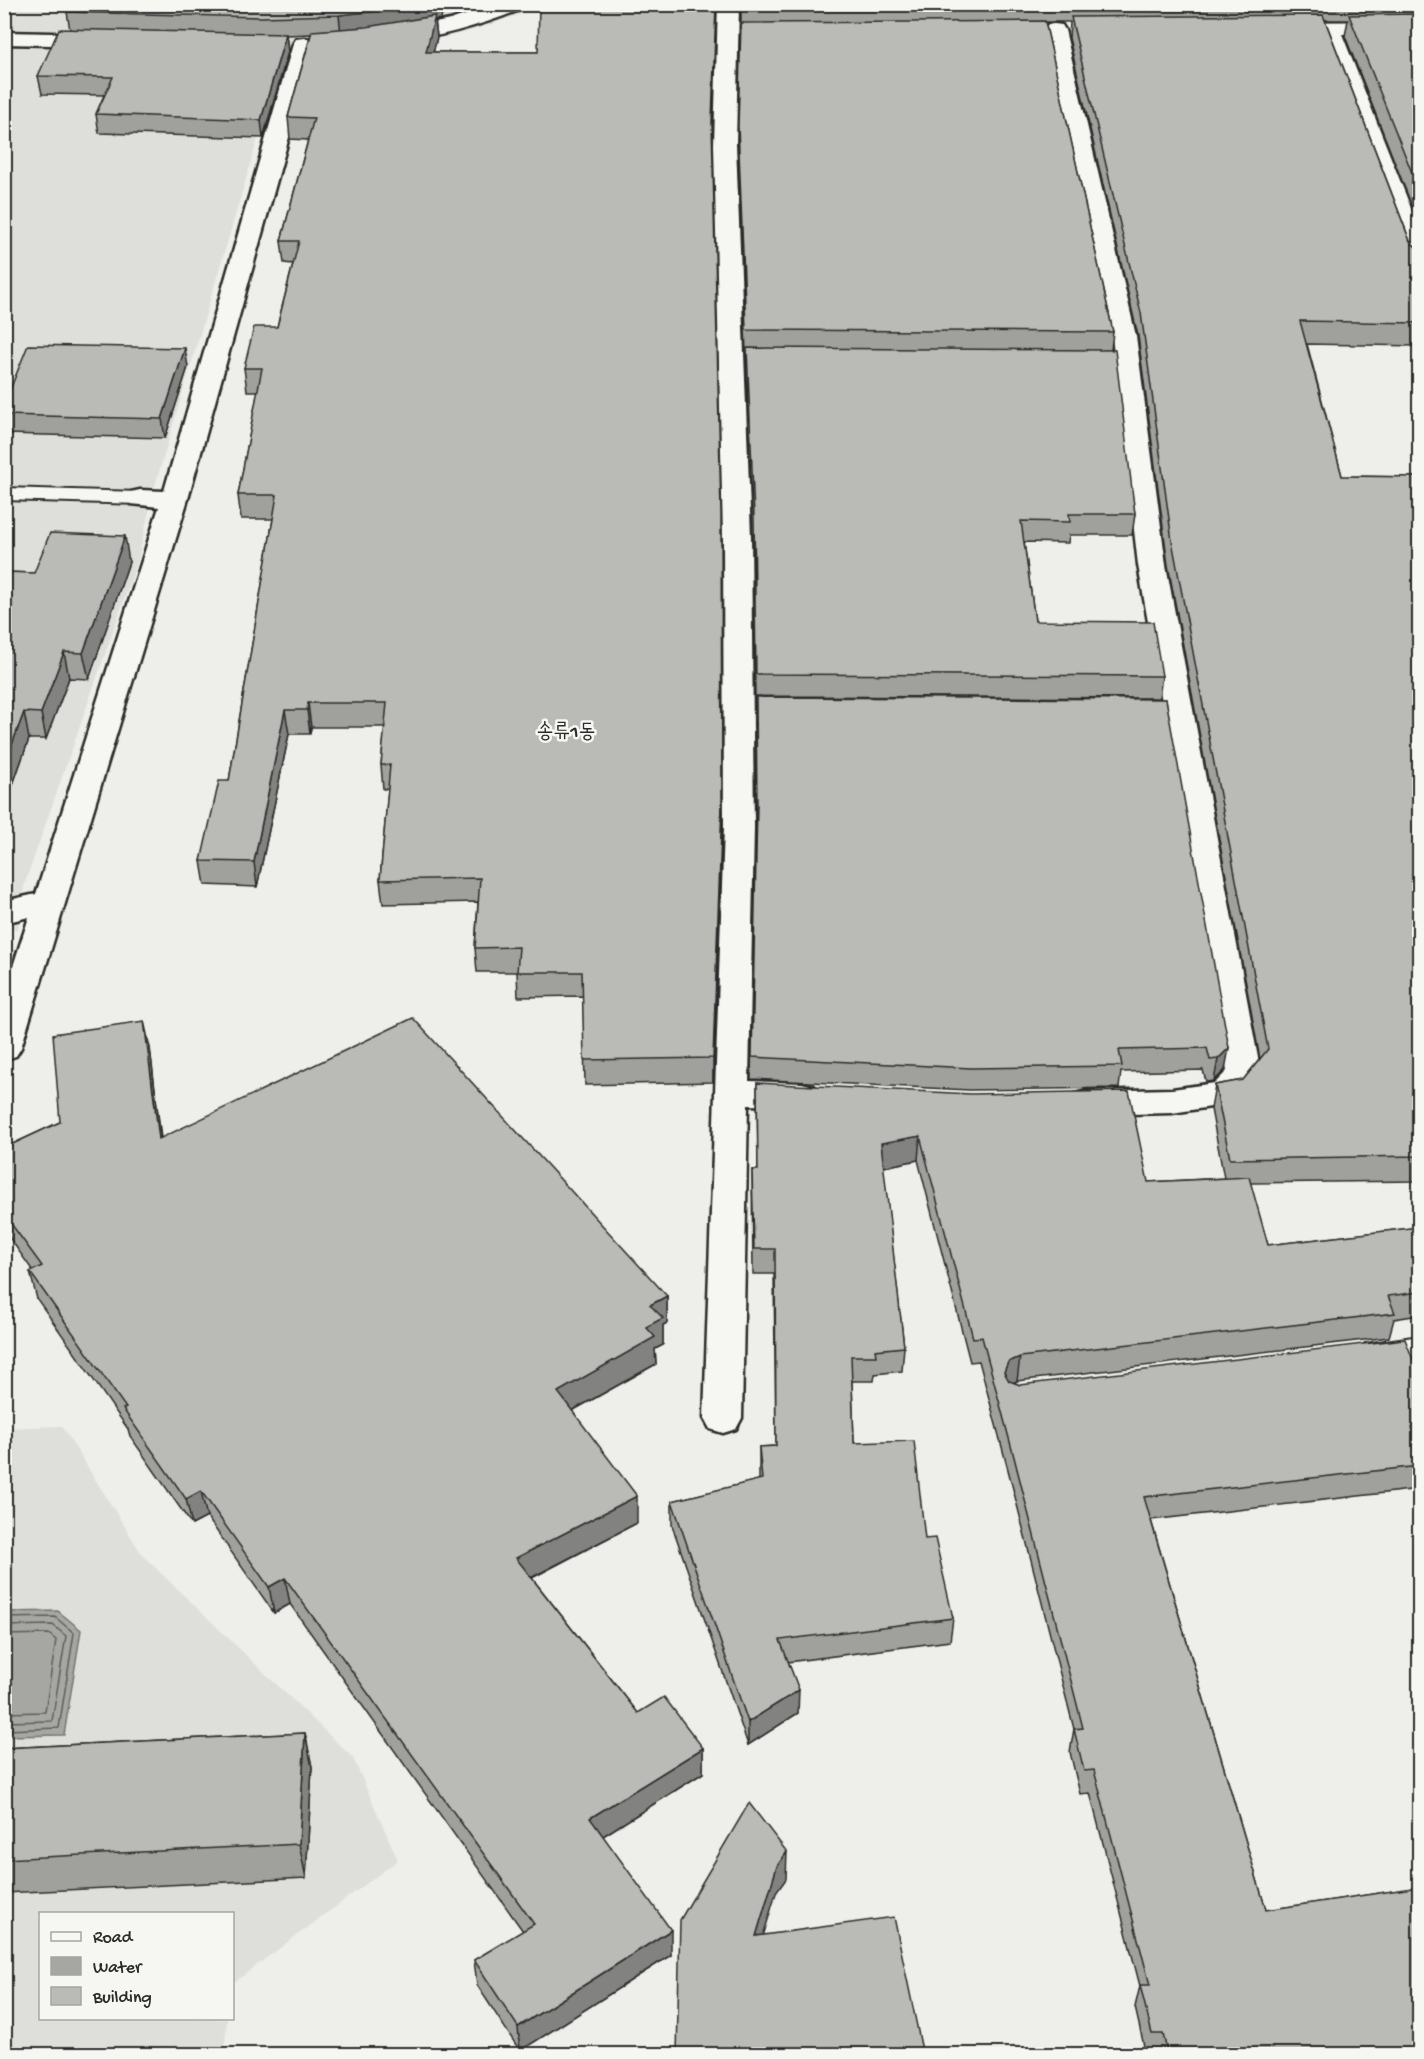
<svg xmlns="http://www.w3.org/2000/svg" width="1424" height="2059" viewBox="0 0 1424 2059" font-family="'Gochi Hand','Poor Story',sans-serif">
	<style>
		.built { fill: #dededb }
		.water { fill: #a6a6a3; stroke: #757573; stroke-width: 1.5 }
		.lines { fill: none; stroke-linecap: round; stroke-linejoin: round }
		.shore { stroke: #5c5c5b; stroke-width: 1.5 }
		.service-casing { stroke: #2b2b2b; stroke-width: 4 }
		.minor-casing { stroke: #2b2b2b; stroke-width: 5 }
		.service { fill: #f6f6f2; fill-rule: evenodd }
		.minor { fill: #f6f6f2; fill-rule: evenodd }
		.wall { fill: #a0a09d; stroke: #2b2b2b; stroke-width: 1.5 }
		.shaded-wall { fill: #828280; stroke: #2b2b2b; stroke-width: 1.5 }
		.building { fill: #babab7; stroke: #2b2b2b; stroke-width: 1.5 }
		.labels { text-anchor: middle; dominant-baseline: central; stroke-width: 5; stroke-linejoin: round; paint-order: stroke }
		.quarter-label { font-size: 21px; fill: #2b2b2b; stroke: #f6f6f2 }
	</style>
	<rect width="100%" height="100%" fill="#eeeeea"/>
	<filter id="ink" filterUnits="userSpaceOnUse"><feTurbulence type="fractalNoise" baseFrequency=".0167" numOctaves="2"/><feDisplacementMap in="SourceGraphic" scale="12" xChannelSelector="R" yChannelSelector="G"/><feConvolveMatrix kernelMatrix="1 2 1 2 8 2 1 2 1" color-interpolation-filters="sRGB"/></filter>
	<g filter="url(#ink)">
		<!-- built -->
		<g class="built">
			<polygon points="5,5 549,5 467,32 323,63 281,61 154,489 138,560 24,886 18,929 5,932"/>
			<polygon points="62,1426 143,1556 353,1758 398,1860 233,1983 232,1914 40,1914 40,2018 227,2019 224,2054 5,2054 4,1428"/>
		</g>
		<!-- water -->
		<polygon class="water" points="58,1611 81,1630 64,1735 5,1736 5,1612"/>
		<g class="lines">
			<!-- shore -->
			<g class="shore">
				<polyline points="4,1618 55,1617 74,1633 59,1728 4,1730"/>
				<polyline points="4,1626 53,1625 66,1636 52,1721 4,1722"/>
				<polyline points="4,1635 49,1634 56,1640 45,1712 4,1713"/>
			</g>
			<defs>
				<g id="service">
					<polygon points="4,488 140,492 147,494 150,498 147,502 140,504 4,500"/>
					<polygon points="1420,1336 1420,1358 1375,1363 1365,1360 1361,1352 1365,1344"/>
				</g>
				<g id="minor">
					<path d="M498 4H527L524 8C482 26 438 37 393 44L385 43 382 38 385 33 450 20Z"/>
					<polygon points="718,4 739,4 736,144 751,537 754,827 749,1081 802,1083 814,1086 819,1095 814,1104 802,1107 748,1105 742,1418 736,1429 723,1433 710,1429 704,1418 724,827 723,537 714,144"/>
					<polygon points="1420,21 1420,33 1342,34 1420,231 1420,270 1412,268 1408,263 1321,34 1274,33 1271,28 1274,23 1282,22"/>
					<polygon points="1054,24 1062,25 1065,30 1136,336 1166,565 1261,1074 1237,1103 1172,1113 1087,1115 1075,1112 1070,1103 1075,1094 1087,1091 1172,1089 1215,1083 1227,1071 1138,565 1112,336 1043,30 1046,25"/>
					<polygon points="4,32 99,34 107,35 110,40 107,45 99,46 4,44"/>
					<polygon points="304,38 312,39 315,44 188,499 21,1048 16,1056 4,1060 4,994 29,917 12,921 4,919 4,901 36,894 159,507 131,504 127,498 131,492 140,490 164,491 293,44 296,39"/>
				</g>
			</defs>
			<!-- service casing -->
			<use href="#service" class="service-casing"/>
			<!-- minor casing -->
			<use href="#minor" class="minor-casing"/>
			<!-- service -->
			<use href="#service" class="service"/>
			<!-- minor -->
			<use href="#minor" class="minor"/>
		</g>
		<!-- wall -->
		<g class="wall">
			<polygon points="70,4 441,19 435,20 437,37 433,52 538,52 716,4 712,135 722,827 713,1082 585,1085 583,996 518,997 517,972 477,972 475,948 478,902 383,904 380,880 388,789 383,789 381,765 385,727 311,727 310,734 289,734 257,887 205,885 201,861 229,781 273,519 241,519 238,495 258,391 247,391 244,368 277,327 293,264 284,263 281,241 308,140 290,139 288,117 311,34 286,35 288,52 263,138 99,133 96,114 104,95 42,94 38,76 70,30 67,12"/>
			<polygon points="741,4 1419,4 1419,224 1345,36 1348,20 1325,20 1410,241 1416,247 1419,248 1419,346 1307,344 1342,476 1419,477 1419,1181 1250,1183 1268,1245 1419,1227 1419,1315 1394,1319 1389,1337 1017,1381 1013,1382 1020,1385 1419,1375 1419,1489 1151,1520 1266,1910 1419,1887 1419,2055 1146,2055 1135,2007 1140,1986 1090,1793 1080,1794 1070,1752 1074,1729 1011,1481 979,1361 970,1362 918,1160 883,1167 904,1347 902,1371 875,1374 874,1381 852,1381 854,1443 925,1539 953,1618 950,1641 788,1662 798,1713 748,1745 672,1525 672,1501 759,1480 759,1447 776,1446 774,1274 753,1274 752,1170 758,1170 757,1083 1148,1182 1224,1178 1211,1109 1215,1085 1243,1080 1260,1059 1168,565 1138,336 1069,38 1070,22 1045,22 1113,332 1111,350 1135,514 1132,535 1069,535 1068,543 1024,542 1035,621 1162,676 1159,698 755,696 753,537 738,144 741,24"/>
			<polygon points="188,367 165,438 5,434 4,405"/>
			<polygon points="129,562 89,679 69,678 46,739 29,739 5,807 8,817 4,826 4,572 34,573"/>
			<polygon points="756,697 1166,699 1225,1070 1214,1081 1206,1082 1203,1070 1121,1072 1119,1088 969,1090 751,1079 756,823"/>
			<polygon points="150,1048 161,1138 667,1296 667,1323 663,1325 663,1345 655,1349 656,1364 572,1411 637,1523 532,1578 638,1713 703,1748 703,1773 603,1836 671,1955 520,2051 477,1985 474,1960 523,1931 290,1604 274,1613 207,1517 192,1525 130,1436 128,1429 37,1299 30,1272 33,1271 4,1230 4,1148 60,1122"/>
			<polygon points="305,1733 312,1767 306,1878 4,1893 4,1748"/>
		</g>
		<!-- shaded-wall -->
		<g class="shaded-wall">
			<polygon points="417,4 444,4 441,19 435,20 437,37 428,74 341,34 339,15"/>
			<polygon points="716,4 712,144 712,122"/>
			<polygon points="286,34 288,52 263,138 261,120"/>
			<polygon points="185,348 188,367 165,438 162,419"/>
			<polygon points="125,536 129,562 89,679 83,653"/>
			<polygon points="64,652 69,678 46,739 41,713"/>
			<polygon points="308,703 311,727 310,734 307,710"/>
			<polygon points="285,710 289,734 257,887 254,862"/>
			<polygon points="24,712 29,739 5,807 8,817 4,826 4,766"/>
			<polygon points="722,803 722,827 713,1082 713,1058"/>
			<polygon points="144,1021 150,1048 164,1166 159,1139"/>
			<polygon points="1229,1048 1225,1070 1214,1081 1218,1059"/>
			<polygon points="920,1136 918,1160 879,1168 881,1143"/>
			<polygon points="667,1296 667,1323 663,1325 663,1345 655,1349 656,1364 559,1418 558,1392 646,1327 650,1305"/>
			<polygon points="1020,1357 1017,1381 1005,1386 1004,1372 1008,1362"/>
			<polygon points="201,1491 207,1517 192,1525 186,1499"/>
			<polygon points="637,1496 637,1523 519,1584 516,1558"/>
			<polygon points="285,1578 290,1604 274,1613 269,1587"/>
			<polygon points="799,1690 798,1713 748,1745 748,1722"/>
			<polygon points="305,1733 312,1767 306,1878 299,1844"/>
			<polygon points="703,1748 703,1773 592,1843 590,1818"/>
			<polygon points="787,1852 786,1879 776,1893 755,1963 756,1936 777,1866"/>
			<polygon points="671,1930 671,1955 520,2051 518,2027"/>
		</g>
		<!-- building -->
		<g class="building">
			<polygon points="70,4 417,4 379,11 339,15 260,17 67,12"/>
			<polygon points="539,4 716,4 712,122 721,513 722,803 713,1058 584,1060 582,972 517,972 519,947 475,948 480,878 380,880 390,765 381,765 387,703 308,703 307,710 285,710 254,862 201,861 219,781 229,781 277,495 238,495 262,368 244,368 254,327 277,327 299,241 281,241 314,118 288,117 312,31 366,27 435,16 426,52 538,52"/>
			<polygon points="1419,14 1419,190 1349,15"/>
			<polygon points="1323,15 1410,241 1416,247 1419,248 1419,323 1300,321 1342,476 1419,477 1419,1156 1230,1159 1215,1085 1243,1080 1268,1049 1172,541 1141,313 1071,17"/>
			<polygon points="1045,21 1113,332 746,330 738,126 741,23"/>
			<polygon points="59,29 286,34 261,120 96,114 113,77 38,76"/>
			<polygon points="28,345 185,348 162,419 4,415 4,405"/>
			<polygon points="747,348 1115,350 1135,514 1069,514 1070,522 1021,521 1035,621 1153,622 1162,676 756,674 754,516"/>
			<polygon points="50,533 125,536 83,653 64,652 41,713 24,712 4,766 4,572 34,573"/>
			<polygon points="756,697 1166,699 1229,1048 1218,1059 1210,1060 1207,1048 1119,1050 1122,1066 971,1068 752,1057 757,805"/>
			<polygon points="413,1018 667,1296 650,1305 663,1318 646,1327 655,1337 558,1392 637,1496 516,1558 638,1713 664,1697 703,1748 590,1818 671,1930 518,2027 474,1960 534,1924 285,1578 269,1587 201,1491 186,1499 123,1409 126,1408 30,1272 42,1266 4,1214 4,1148 60,1122 53,1034 144,1021 159,1139"/>
			<polygon points="757,1083 971,1094 1129,1091 1148,1182 1249,1177 1268,1245 1419,1227 1419,1292 1388,1296 1395,1313 1020,1357 1008,1362 1004,1372 1009,1381 1020,1385 1405,1339 1419,1375 1419,1466 1144,1497 1266,1910 1419,1887 1419,2048 1380,2055 1168,2055 1163,2034 1152,2034 1140,1985 1150,1985 1094,1770 1084,1771 1074,1729 1083,1728 1014,1457 982,1337 973,1338 920,1136 881,1143 904,1347 875,1350 876,1356 851,1356 854,1443 914,1441 925,1539 935,1538 953,1618 780,1640 799,1690 748,1722 672,1501 762,1479 759,1447 776,1446 775,1249 754,1249 752,1170 758,1170"/>
			<polygon points="305,1733 299,1844 4,1859 4,1748"/>
			<polygon points="749,1803 787,1852 777,1866 756,1936 894,1917 923,2055 677,2055 680,1920"/>
		</g>
	</g>
	<g class="labels">
		<!-- quarter labels -->
		<g class="quarter-label">
			<text x="566" y="733">송류1동</text>
		</g>
	</g>
	<!-- margin -->
	<rect width="1424" height="2059" fill="none" stroke="#f6f6f2" stroke-width="24"/>
	<rect x="12" y="12" width="1400" height="2035" fill="none" stroke="#2b2b2b" stroke-width="2" filter="url(#ink)"/>
	<!-- legend -->
	<rect x="39" y="1912" width="195" height="108" fill="#f6f6f2" stroke="#a5a5a2" stroke-width="1.5"/>
	<rect x="51" y="1932" width="30" height="9" fill="#f6f6f2" stroke="#a5a5a2" stroke-width="1.5"/>
	<text x="93" y="1942" font-size="18" fill="#2b2b2b">Road</text>
	<rect x="51" y="1957" width="30" height="18" fill="#a6a6a3" stroke="#a5a5a2" stroke-width="1.5"/>
	<text x="93" y="1972" font-size="18" fill="#2b2b2b">Water</text>
	<rect x="51" y="1987" width="30" height="18" fill="#babab7" stroke="#a5a5a2" stroke-width="1.5"/>
	<text x="93" y="2002" font-size="18" fill="#2b2b2b">Building</text>
</svg>
